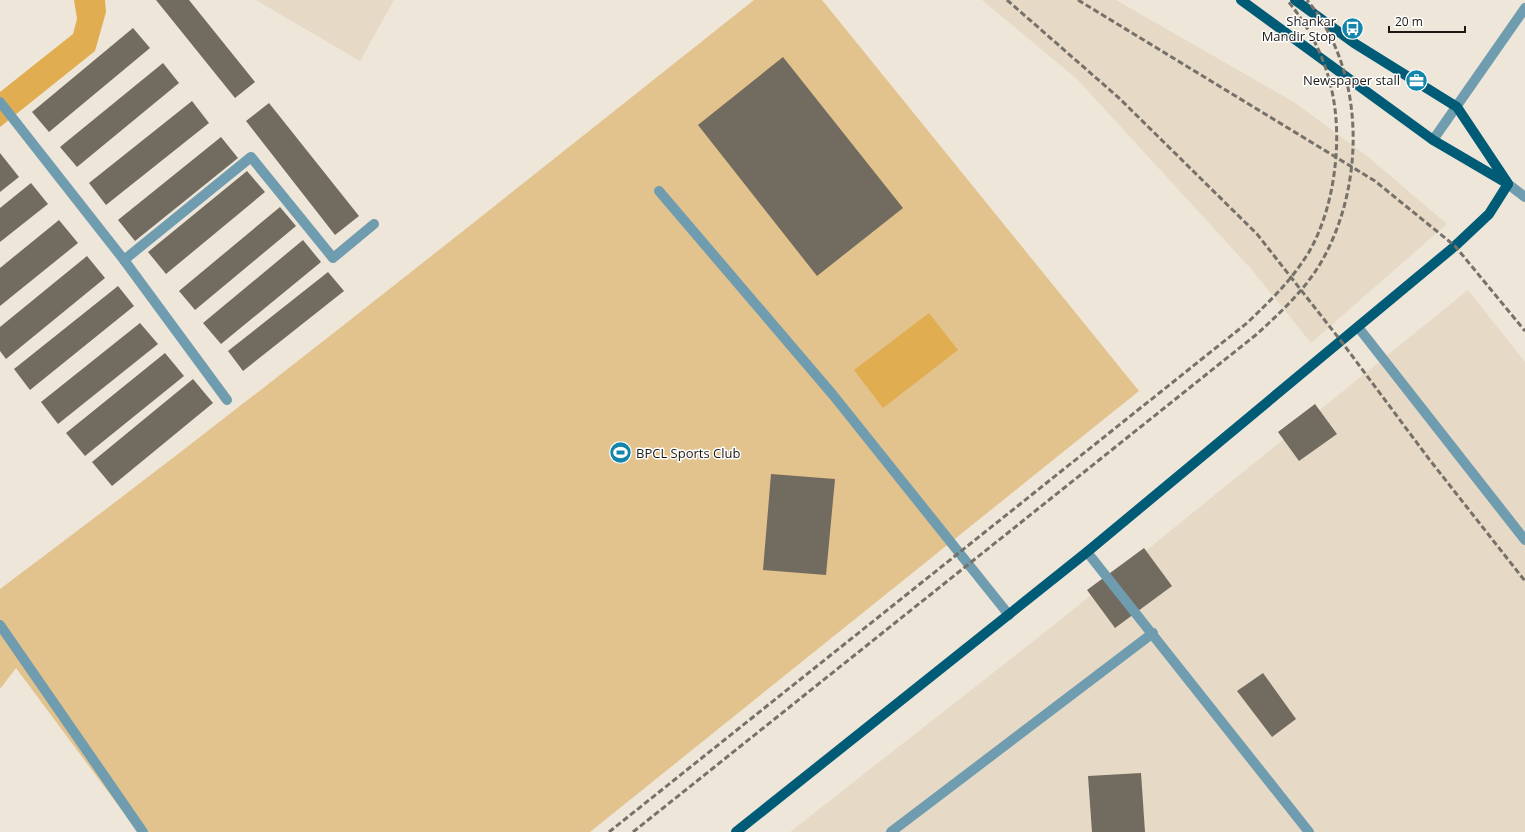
<svg xmlns="http://www.w3.org/2000/svg" width="1525" height="832" viewBox="0 0 1525 832" font-family="'Open Sans',sans-serif">
	<style>
		.built { fill: #e6dac6 }
		.green { fill: #e3c38d }
		.water { fill: #e0ae50 }
		.building { fill: #726b5f }
		.lines { fill: none; stroke-linecap: round; stroke-linejoin: round }
		.minor { stroke: #709cb0; stroke-width: 10 }
		.major { stroke: #005b77; stroke-width: 10 }
		.rail { stroke: #767169; stroke-width: 3; stroke-dasharray: 6 3; stroke-linecap: butt }
		.labels { text-anchor: middle; dominant-baseline: central; stroke-width: 3; stroke-linejoin: round; paint-order: stroke }
		.poi-label { font-size: 13px; fill: #1c1915; stroke: #fff; text-anchor: end }
	</style>
	<rect width="100%" height="100%" fill="#eee6d8"/>
	<!-- built -->
	<g class="built">
		<polygon points="256,0 394,0 360,61"/>
		<polygon points="982,0 1116,0 1294,102 1367,156 1447,224 1311,343 1252,270 1077,79"/>
		<polygon points="1468,290 1525,362 1525,832 790,832 1059,621"/>
	</g>
	<!-- green -->
	<path class="green" d="M754 0H822L1139 391 590 832H138L16 668 0 689V589C256 398 504 198 754 0Z"/>
	<!-- water -->
	<g class="water">
		<polygon points="74,0 105,0 106,12 95,51 0,127 0,92 73,34 77,19"/>
		<polygon points="929,313 958,350 883,408 854,370"/>
	</g>
	<!-- building -->
	<g class="building">
		<polygon points="156,0 189,0 255,82 235,98"/>
		<polygon points="133,28 150,48 49,132 32,112"/>
		<polygon points="783,57 903,208 817,276 698,125"/>
		<polygon points="163,63 179,83 77,167 60,147"/>
		<polygon points="192,101 209,123 106,205 89,183"/>
		<polygon points="269,103 359,216 335,235 246,121"/>
		<polygon points="221,137 238,158 135,241 118,220"/>
		<polygon points="0,153 19,177 0,192"/>
		<polygon points="247,171 265,192 166,274 148,252"/>
		<polygon points="31,183 48,204 0,242 0,208"/>
		<polygon points="280,207 296,226 195,310 179,291"/>
		<polygon points="59,220 78,243 0,306 0,268"/>
		<polygon points="303,240 321,262 221,344 203,323"/>
		<polygon points="87,256 105,278 6,359 0,351 0,327"/>
		<polygon points="328,272 344,291 243,371 228,351"/>
		<polygon points="118,286 134,306 30,390 14,369"/>
		<polygon points="140,323 158,344 58,424 41,402"/>
		<polygon points="165,353 184,376 85,456 66,433"/>
		<polygon points="193,379 213,403 112,486 92,462"/>
		<polygon points="1315,404 1337,434 1299,461 1278,432"/>
		<polygon points="771,474 835,479 826,575 763,570"/>
		<polygon points="1144,548 1172,586 1115,628 1087,590"/>
		<polygon points="1263,673 1296,719 1272,737 1237,691"/>
		<polygon points="1141,773 1145,832 1092,832 1088,776"/>
	</g>
	<g class="lines">
		<!-- minor -->
		<g class="minor">
			<polyline points="0,102 124,260 227,400"/>
			<polyline points="1433,140 1525,8"/>
			<polyline points="1508,184 1525,197"/>
			<polyline points="659,191 833,395 1009,615"/>
			<polyline points="124,260 251,157 333,258 374,224"/>
			<polyline points="1358,327 1525,540"/>
			<polyline points="1087,552 1309,832"/>
			<polyline points="0,625 143,832"/>
			<polyline points="891,832 1153,633"/>
		</g>
		<!-- major -->
		<g class="major">
			<polyline points="1241,0 1433,140 1508,184"/>
			<polyline points="1295,0 1354,43 1457,107 1507,182"/>
			<polyline points="736,832 1087,552 1455,246 1489,214 1508,184"/>
		</g>
		<!-- rail -->
		<g class="rail">
			<polyline points="1007,0 1119,98 1257,234 1341,341 1429,459 1525,581"/>
			<polyline points="1078,0 1375,181 1455,246 1525,331"/>
			<path d="M609 832 1247 323C1271 300 1291 281 1309 252 1321 231 1329 206 1333 181 1344 114 1331 53 1287 0"/>
			<path d="M633 832 1257 334C1282 311 1306 289 1323 259 1366 181 1365 70 1307 0"/>
		</g>
	</g>
	<!-- icons -->
	<defs>
		<symbol id="bus-disc" viewBox="-11 -11 22 22"><circle r="9.5" fill="#1285ab" stroke="#fff"/><path d="M-5-6H5V4H4V6H2V4H-2V6H-4V4H-5ZM-3.5-4V0h7V-4ZM-3.5 1.2v1.5H-2V1.2ZM2 1.2v1.5H3.5V1.2Z" fill="#fff"/></symbol>
		<symbol id="office-disc" viewBox="-11 -11 22 22"><circle r="9.5" fill="#1285ab" stroke="#fff"/><path d="M-6-3h4V-5.5h4V-3h4V5H-6ZM-1-4.5V-3h2v-1.5ZM-6 0V1H6V0Z" fill="#fff"/></symbol>
		<symbol id="stadium-disc" viewBox="-11 -11 22 22"><circle r="9.5" fill="#1285ab" stroke="#fff"/><path d="M0-5a6.5 5 0 1 0 0 10a6.5 5 0 1 0 0-10ZM-3.5-1.8h7v3.6h-7Z" fill="#fff"/></symbol>
	</defs>
	<g fill-rule="evenodd">
		<use href="#bus-disc" x="1340" y="16" width="25" height="25"/>
		<use href="#office-disc" x="1404" y="68" width="25" height="25"/>
		<use href="#stadium-disc" x="608" y="440" width="25" height="25"/>
	</g>
	<g class="labels">
		<!-- poi labels -->
		<g class="poi-label">
			<text x="1336" y="21">Shankar<tspan x="1336" dy="15">Mandir Stop</tspan></text>
			<text x="1400" y="80">Newspaper stall</text>
			<text x="636" y="453" text-anchor="start">BPCL Sports Club</text>
		</g>
	</g>
	<!-- scale -->
	<path d="M1389 26v6h76v-6" fill="none" stroke="#1c1915" stroke-width="2"/>
	<text x="1395" y="26" font-size="12" fill="#1c1915" stroke="#ffffff" stroke-width="3" paint-order="stroke">20 m</text>
</svg>
